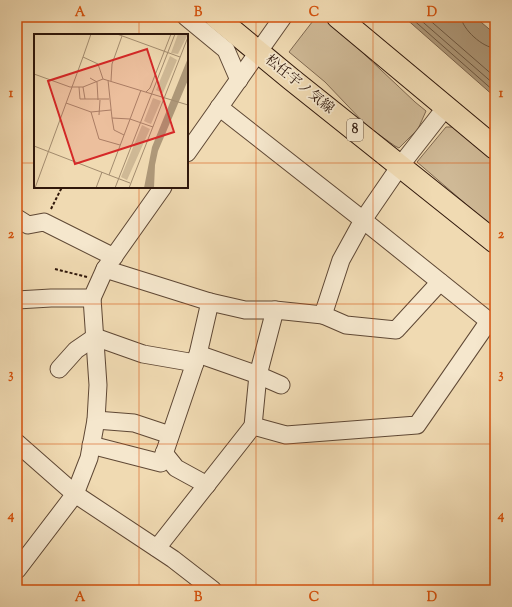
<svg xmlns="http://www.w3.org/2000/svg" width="512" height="607" viewBox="0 0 512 607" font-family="'Sorts Mill Goudy','Noto Serif JP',serif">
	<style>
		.green { fill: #cfb996; stroke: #7f6850 }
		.water { fill: #ae9879; stroke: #7b644d }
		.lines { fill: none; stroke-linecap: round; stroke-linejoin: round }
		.shore { stroke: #6e5842; stroke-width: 1 }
		.minor-casing { stroke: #5f4835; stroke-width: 19 }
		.major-casing { stroke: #2f170b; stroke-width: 24 }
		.path { stroke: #2f170b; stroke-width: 2; stroke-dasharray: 3 2; stroke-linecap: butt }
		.minor { stroke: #f5e7cd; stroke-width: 17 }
		.major { stroke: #f0dab2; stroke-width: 22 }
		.grid { fill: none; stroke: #d6520c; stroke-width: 1; stroke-opacity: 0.55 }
		.labels { text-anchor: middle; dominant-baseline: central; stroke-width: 3.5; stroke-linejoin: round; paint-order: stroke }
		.shield { fill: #f5e7cd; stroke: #6a5545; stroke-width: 1 }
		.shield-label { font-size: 13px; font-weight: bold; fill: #2f170b }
		.street-label { font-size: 14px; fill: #2f170b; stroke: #f5e7cd }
		.inset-road { fill: none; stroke: #a38c6f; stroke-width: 1 }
		.view { fill: #d62828; fill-opacity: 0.15; stroke: #d62828; stroke-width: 2 }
		.inset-edge { fill: none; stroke: #2f170b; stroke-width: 2 }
		.neatline { fill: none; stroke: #d6520c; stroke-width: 1.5 }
		.grid-label { font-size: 13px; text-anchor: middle; font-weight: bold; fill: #d6520c }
	</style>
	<rect width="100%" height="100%" fill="#f0dab2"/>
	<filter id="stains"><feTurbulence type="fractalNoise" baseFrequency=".005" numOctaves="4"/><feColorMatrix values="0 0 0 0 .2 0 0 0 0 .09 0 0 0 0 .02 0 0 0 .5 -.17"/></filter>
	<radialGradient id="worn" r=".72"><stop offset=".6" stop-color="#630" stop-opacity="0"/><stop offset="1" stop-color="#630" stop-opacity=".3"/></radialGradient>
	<!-- green -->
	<g class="green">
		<polygon points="316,17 321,17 346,37 415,102 426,111 418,129 399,148 395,146 367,126 325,82 289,52"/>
		<polygon points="446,127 453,127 495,161 495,229 417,162"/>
	</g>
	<!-- water -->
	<polygon class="water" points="404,17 475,17 495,34 495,97"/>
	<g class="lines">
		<!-- shore -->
		<g class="shore">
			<polyline points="410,17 495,92"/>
			<polyline points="417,17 495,85"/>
			<polyline points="426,17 495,77"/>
			<path d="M461 17C462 29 483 48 495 48"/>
		</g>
		<defs>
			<g id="minor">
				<polyline points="186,17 226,50 239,80"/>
				<polyline points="219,107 363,220 495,326"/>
				<polyline points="187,153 283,17"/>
				<polyline points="17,218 28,225 44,222 114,257"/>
				<polyline points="105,269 210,302 245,310 275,310 323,315 341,260 363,220 400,166 446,107"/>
				<polyline points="17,300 51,298 92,298 105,269 163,187"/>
				<polyline points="323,315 346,325 396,330 440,282"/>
				<polyline points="198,354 258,375 281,385"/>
				<polyline points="59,369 76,350 95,337 143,354 195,363"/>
				<polyline points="96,420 134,423 170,435"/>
				<polyline points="253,426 258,375 275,310"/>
				<polyline points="17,443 75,494 173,559 213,590"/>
				<polyline points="91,445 161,463 198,354 210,302"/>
				<polyline points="164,453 176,468 207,485"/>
				<polyline points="157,548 253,426 286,435 417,425 489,321"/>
				<polyline points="17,570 75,494 89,458 96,420 98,385 92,298"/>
			</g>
			<g id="major">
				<polyline points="216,17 291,79 495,242"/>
				<polyline points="338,17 495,148"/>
			</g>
		</defs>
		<!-- minor casing -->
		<use href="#minor" class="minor-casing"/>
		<!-- major casing -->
		<use href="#major" class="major-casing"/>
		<!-- path -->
		<g class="path">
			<polyline points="51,209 62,187"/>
			<polyline points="55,269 87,277"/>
		</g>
		<!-- minor -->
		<use href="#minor" class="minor"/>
		<!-- major -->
		<use href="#major" class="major"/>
	</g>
	<!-- grid -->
	<path class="grid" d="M139 17V35M256 17V590M373 17V590M17 163H35M187 163H495M139 187V590M17 304H495M17 444H495"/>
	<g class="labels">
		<!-- shield labels -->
		<rect class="shield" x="347" y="119" width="16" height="22" rx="3"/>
		<g class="shield-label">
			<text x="355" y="130">8</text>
		</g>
		<!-- street labels -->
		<g class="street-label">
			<text transform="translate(299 85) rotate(39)">松任宇ノ気線</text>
		</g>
	</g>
	<!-- overview -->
	<g transform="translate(34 34)">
		<rect width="154" height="154" fill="#f0dab2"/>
		<path d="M144 0H154L144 20 137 19ZM136 22 143 26 129 59 122 56ZM119 64 127 67 117 90 114 89 110 87ZM108 91 116 95 93 146 87 143Z" fill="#cfb996"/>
		<path d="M154 24V46L124 117 121 131 120 154H110L118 113Z" fill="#ae9879"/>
		<path class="inset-road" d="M57 0 49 23 64 30 69 45 154 71M83 0 146 23M0 40 36 53H49L69 45M56 44 63 48 64 66M74 46 78 84 96 85 119 93M77 47 78 30 88 2M45 53 46 65H75M49 53 51 65M112 58 116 54 137 0M32 69 57 78 65 105 86 111M57 78 77 76M65 81 66 66M78 84 80 96 90 101M0 112 75 141M96 149 75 141 107 56M1 154 49 23M62 154 68 138M81 154 141 0M95 154 154 3"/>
		<path class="view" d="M113 15 140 98 41 130 14 47Z"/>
		<rect width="154" height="154" class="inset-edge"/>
	</g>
	<!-- margin -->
	<rect width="512" height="607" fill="none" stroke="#f0dab2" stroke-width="44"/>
	<rect x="22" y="22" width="468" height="563" class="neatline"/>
	<g class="grid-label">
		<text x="80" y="16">A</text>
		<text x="198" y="16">B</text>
		<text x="314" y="16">C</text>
		<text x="432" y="16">D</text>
		<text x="11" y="97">1</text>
		<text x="501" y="97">1</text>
		<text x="11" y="238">2</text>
		<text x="501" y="238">2</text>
		<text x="11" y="378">3</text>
		<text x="501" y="378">3</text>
		<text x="11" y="519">4</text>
		<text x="501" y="519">4</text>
		<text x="80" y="601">A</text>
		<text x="198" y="601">B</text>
		<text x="314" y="601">C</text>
		<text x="432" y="601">D</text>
	</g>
	<rect width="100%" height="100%" filter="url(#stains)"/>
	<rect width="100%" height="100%" fill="url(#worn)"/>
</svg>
